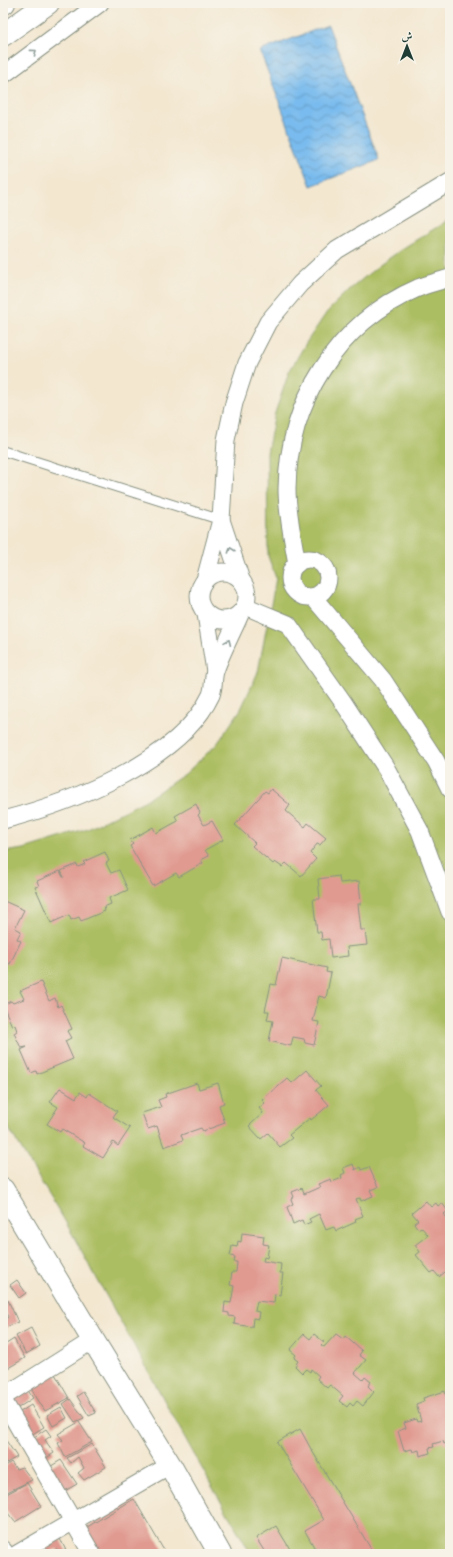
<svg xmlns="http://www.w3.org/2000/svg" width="453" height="1557" viewBox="0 0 453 1557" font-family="'Gentium Book Plus',Amiri,serif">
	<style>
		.grass { fill: #acbe62; stroke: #667e4b }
		.water { fill: url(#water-waves); stroke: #4c7c91 }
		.building { fill: #e09a90 }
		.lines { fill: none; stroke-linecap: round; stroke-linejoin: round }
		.lane-casing { stroke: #899282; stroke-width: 11 }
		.street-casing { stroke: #899282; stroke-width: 19 }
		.secondary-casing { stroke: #899282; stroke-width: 24 }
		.lane { stroke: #fff; stroke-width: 9 }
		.street { stroke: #fff; stroke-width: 17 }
		.secondary { stroke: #fff; stroke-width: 22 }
		.oneway { stroke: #8f9e9a }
	</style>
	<defs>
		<pattern id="water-waves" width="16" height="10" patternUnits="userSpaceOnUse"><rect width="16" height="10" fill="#79bbee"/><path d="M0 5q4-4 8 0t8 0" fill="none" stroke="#6399c2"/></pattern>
	</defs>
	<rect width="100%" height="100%" fill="#f7f3e8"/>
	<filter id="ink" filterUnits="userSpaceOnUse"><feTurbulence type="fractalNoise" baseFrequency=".025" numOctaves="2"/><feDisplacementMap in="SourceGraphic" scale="8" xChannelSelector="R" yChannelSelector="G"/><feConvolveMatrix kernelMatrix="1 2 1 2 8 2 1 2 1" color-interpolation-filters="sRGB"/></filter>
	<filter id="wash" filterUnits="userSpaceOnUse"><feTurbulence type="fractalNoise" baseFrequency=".012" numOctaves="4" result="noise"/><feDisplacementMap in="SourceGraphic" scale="16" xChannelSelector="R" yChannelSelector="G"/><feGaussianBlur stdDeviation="0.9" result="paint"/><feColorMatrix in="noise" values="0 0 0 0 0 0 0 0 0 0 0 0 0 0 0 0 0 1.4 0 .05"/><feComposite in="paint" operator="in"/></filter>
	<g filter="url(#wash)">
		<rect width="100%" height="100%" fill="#f3e7d0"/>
		<!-- grass -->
		<polygon class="grass" points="450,219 450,1554 251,1554 210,1483 65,1221 3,1119 3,852 24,849 88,829 146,800 185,774 217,744 241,709 258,672 276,578 268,556 267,453 275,413 289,372 306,343 327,312 348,291 377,267 405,247"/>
		<!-- water -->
		<polygon class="water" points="328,25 379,160 311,186 260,51"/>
		<g id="blocks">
			<!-- building -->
			<g class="building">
				<polygon points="271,789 290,805 286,811 305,827 308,823 326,838 320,845 317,844 310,853 316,859 301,876 286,863 282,867 275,862 273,864 252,846 255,843 235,825 265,791 268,793"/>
				<polygon points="196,804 200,813 198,815 204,825 212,821 223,840 205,850 209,856 201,860 203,863 179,877 176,873 153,886 130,846 133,844 130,840 153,827 156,833 178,821 175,816"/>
				<polygon points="105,852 109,861 106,863 111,873 119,870 128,890 109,898 111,904 104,907 105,911 81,921 79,917 71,920 69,915 51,923 35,887 39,886 37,881 60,871 63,877 64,877 61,871 77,864 78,867 85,864 83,862"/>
				<polygon points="339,876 340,883 359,881 361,904 358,904 361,930 365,930 367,945 347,947 348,956 331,958 329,939 322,940 321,932 317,932 313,899 320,899 318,879"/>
				<polygon points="4,901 24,910 15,928 21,931 17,939 21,941 10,964 5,962 3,967 3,903"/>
				<polygon points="282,958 327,968 326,972 331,973 326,998 319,996 313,1021 319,1022 314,1045 305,1043 304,1039 293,1037 291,1046 269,1041 273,1021 267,1020 269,1011 265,1011 271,984 276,985"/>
				<polygon points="41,982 49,1001 55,998 58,1007 61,1005 72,1029 67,1031 71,1038 65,1041 73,1059 37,1074 36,1071 31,1073 21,1050 27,1047 21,1048 14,1033 17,1031 15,1025 12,1026 3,1005 11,1001 13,1003 24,999 20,991"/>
				<polygon points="307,1070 321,1086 316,1090 329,1105 311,1120 310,1118 289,1135 292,1138 280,1147 268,1133 261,1139 249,1126 263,1113 259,1108 265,1103 262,1100 287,1078 292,1083"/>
				<polygon points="197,1083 199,1089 218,1083 224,1103 219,1105 225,1123 203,1131 201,1128 181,1135 183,1140 164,1147 157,1126 148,1129 142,1113 161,1107 158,1100 166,1097 165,1094"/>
				<polygon points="60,1088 76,1098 80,1092 87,1097 89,1093 117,1111 113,1117 130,1128 118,1146 113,1142 103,1158 83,1146 85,1143 62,1129 60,1132 47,1124 58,1107 50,1102"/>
				<polygon points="353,1164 355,1170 360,1167 361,1170 369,1167 378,1187 370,1190 373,1196 361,1201 360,1198 356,1199 363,1216 355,1219 356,1222 336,1231 334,1227 326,1230 319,1214 309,1219 311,1222 304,1225 302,1220 293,1224 287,1207 293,1204 291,1199 294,1197 292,1192 302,1188 304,1194 320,1187 318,1184 331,1179 332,1182 342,1178 341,1175 345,1173 343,1168"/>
				<polygon points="426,1201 431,1207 436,1203 438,1206 442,1203 448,1211 444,1214 450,1222 450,1268 439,1277 434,1271 431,1273 416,1255 420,1252 415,1245 428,1235 421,1227 418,1229 414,1223 418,1220 412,1213"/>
				<polygon points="242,1233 264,1236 263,1244 269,1245 267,1258 264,1257 263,1261 281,1264 280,1273 283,1273 280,1295 275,1294 274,1303 257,1301 255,1311 259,1312 258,1319 253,1318 252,1327 234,1324 235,1317 229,1316 229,1313 224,1312 225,1302 231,1303 234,1286 230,1285 232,1272 236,1272 237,1262 234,1262 235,1257 230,1256 232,1246 237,1247 238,1241 241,1242"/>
				<polygon points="17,1280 26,1293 19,1298 10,1285"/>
				<polygon points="8,1300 18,1322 4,1328 3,1323 8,1317 3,1307 3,1303"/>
				<polygon points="31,1328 40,1346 26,1354 16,1336"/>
				<polygon points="304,1334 310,1339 314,1334 324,1342 321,1345 324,1347 336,1334 343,1339 345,1336 362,1351 359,1355 366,1360 355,1373 363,1380 365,1377 371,1382 368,1386 374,1392 363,1406 357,1401 353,1406 350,1403 347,1407 339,1401 343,1396 330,1385 327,1388 317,1379 319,1376 311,1369 310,1372 306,1369 302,1373 295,1366 298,1361 294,1358 296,1355 290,1350"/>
				<polygon points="14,1339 25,1358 3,1371 3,1346"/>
				<polygon points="55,1374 69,1398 45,1411 30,1387"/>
				<polygon points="27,1389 33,1398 15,1410 9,1401"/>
				<polygon points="445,1391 446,1396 450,1395 450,1442 444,1444 443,1441 433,1444 434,1447 429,1448 430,1453 420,1456 419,1450 413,1452 412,1449 404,1451 398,1431 406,1428 404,1423 416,1419 417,1422 421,1421 416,1404 424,1401 423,1398"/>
				<polygon points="83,1392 96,1413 89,1416 77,1396"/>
				<polygon points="70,1399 84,1418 75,1422 63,1404"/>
				<polygon points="31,1405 44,1427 31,1435 17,1414"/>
				<polygon points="61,1407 67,1418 53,1426 47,1415"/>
				<polygon points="79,1422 92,1442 65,1457 58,1443 63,1440 58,1434"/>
				<polygon points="46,1429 51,1436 45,1440 54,1453 45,1459 31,1439"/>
				<polygon points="300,1429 311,1449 374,1554 318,1554 305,1531 324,1520 277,1442"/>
				<polygon points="3,1436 17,1457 3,1465"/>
				<polygon points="92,1444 106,1467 84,1480 78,1473 84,1468 78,1457 71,1463 67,1458"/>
				<polygon points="61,1460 77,1484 63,1492 48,1468"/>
				<polygon points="11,1462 16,1469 22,1467 32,1480 3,1494 3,1468"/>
				<polygon points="27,1483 41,1506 15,1522 3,1507 3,1496"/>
				<polygon points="134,1499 166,1554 97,1554 82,1530"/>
				<polygon points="276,1526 293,1554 266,1554 256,1538"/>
				<polygon points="60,1539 68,1554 60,1554 57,1549 46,1554 36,1554 35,1553"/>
			</g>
		</g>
	</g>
	<g filter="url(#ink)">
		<use href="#blocks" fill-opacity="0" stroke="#899282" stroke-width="1"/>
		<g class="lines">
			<defs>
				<polyline id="lane" points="3,451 221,520"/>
				<g id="street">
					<polyline points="3,75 100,3"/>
					<polyline points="221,520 241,580"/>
					<circle cx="309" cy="578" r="19"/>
					<path d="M297 564C293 540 287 513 287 489 288 402 337 323 418 288 428 284 440 281 450 278"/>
					<circle cx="223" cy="596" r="24"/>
					<polyline points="205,580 221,520 226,440 234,403 247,363 268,322 300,284 337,250 450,182"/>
					<polyline points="313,597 383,680 436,761 450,789"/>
					<polyline points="245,606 288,624 343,702 386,768 420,831 450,912"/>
					<polyline points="206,614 215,671"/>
					<path d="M3 820C70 803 180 761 211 695 214 687 213 678 215 671 222 651 233 631 241 612"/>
					<polyline points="3,1397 93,1340"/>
					<polyline points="3,1400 92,1554"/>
					<polyline points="3,1550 6,1554"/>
					<polyline points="17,1554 170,1465"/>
				</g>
				<g id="secondary">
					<polyline points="3,3 4,3"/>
					<polyline points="3,35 48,3"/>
					<polyline points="3,1190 93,1340 170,1465 220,1554"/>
				</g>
			</defs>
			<!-- lane casing -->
			<use href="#lane" class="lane-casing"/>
			<!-- street casing -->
			<use href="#street" class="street-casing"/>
			<!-- secondary casing -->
			<use href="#secondary" class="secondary-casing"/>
			<!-- lane -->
			<use href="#lane" class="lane"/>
			<!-- street -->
			<use href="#street" class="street"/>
			<!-- secondary -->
			<use href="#secondary" class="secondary"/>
		</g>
		<!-- one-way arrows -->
		<defs><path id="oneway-chevron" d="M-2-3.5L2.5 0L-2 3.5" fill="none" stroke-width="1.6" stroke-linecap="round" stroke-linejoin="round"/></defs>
		<g class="oneway">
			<use href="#oneway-chevron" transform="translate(34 52) rotate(-36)"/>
			<use href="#oneway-chevron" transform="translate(231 550) rotate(-109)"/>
			<use href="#oneway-chevron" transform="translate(228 642) rotate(-66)"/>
		</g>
	</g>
	<!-- margin -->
	<rect width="453" height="1557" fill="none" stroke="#f7f3e8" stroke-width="16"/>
	<!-- north arrow -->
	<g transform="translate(407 46)" stroke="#f7f3e8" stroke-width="3" paint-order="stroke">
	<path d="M0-3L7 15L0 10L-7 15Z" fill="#1f3d34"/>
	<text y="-6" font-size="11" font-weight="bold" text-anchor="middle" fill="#1f3d34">ش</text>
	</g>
</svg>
